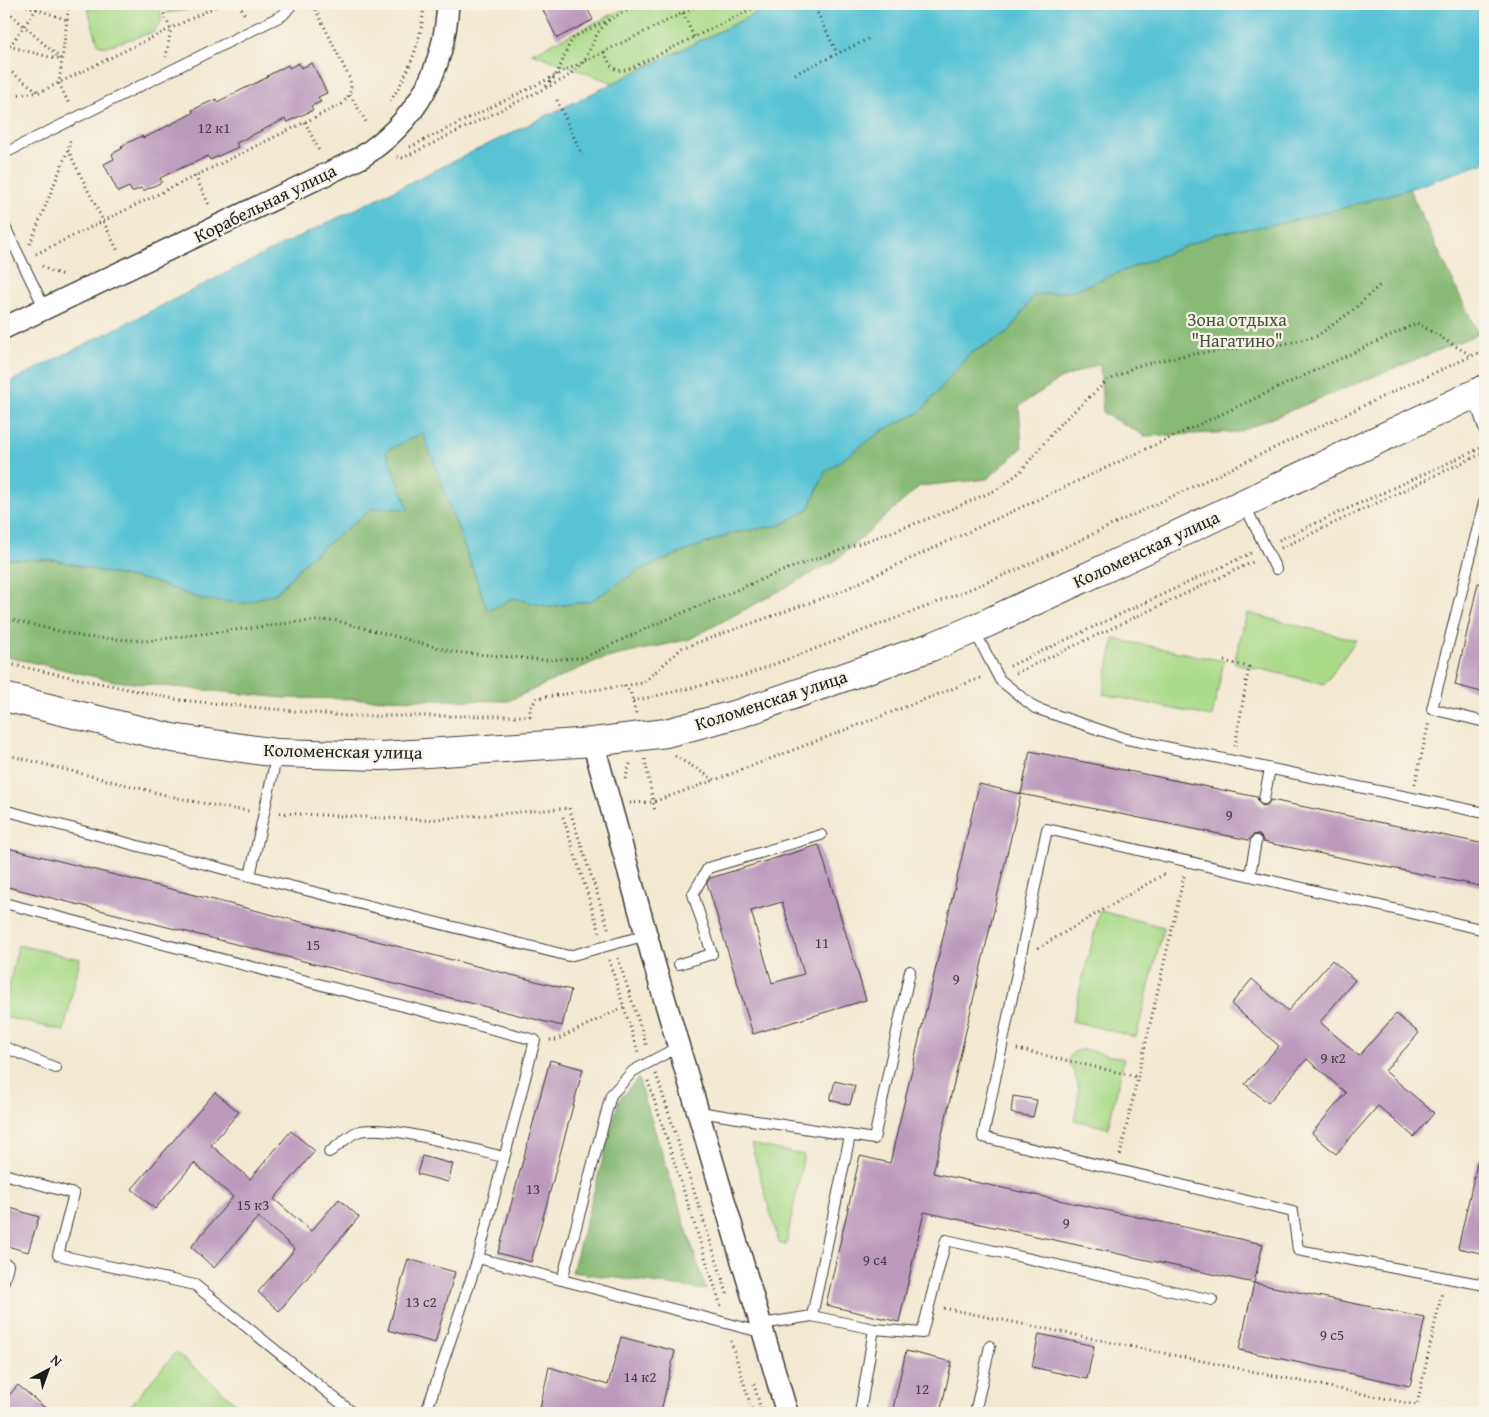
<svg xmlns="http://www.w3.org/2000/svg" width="1489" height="1417" viewBox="0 0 1489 1417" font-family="'Gentium Book Plus',serif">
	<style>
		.green { fill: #aada88; stroke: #637b52 }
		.forest { fill: #87ba74; stroke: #526b48 }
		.water { fill: #59c3d5; stroke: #3a7078 }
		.building { fill: #ba99bb; fill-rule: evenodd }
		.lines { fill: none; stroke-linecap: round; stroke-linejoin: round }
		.lane-casing { stroke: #3c3b37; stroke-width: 12 }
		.street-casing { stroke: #3c3b37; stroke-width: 24 }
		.secondary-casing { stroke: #3c3b37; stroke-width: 30 }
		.path { stroke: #3c3b37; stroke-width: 3; stroke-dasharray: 1 4; stroke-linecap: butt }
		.lane { stroke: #fff; stroke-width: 10 }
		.street { stroke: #fff; stroke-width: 21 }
		.secondary { stroke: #fff; stroke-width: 28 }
		.labels { text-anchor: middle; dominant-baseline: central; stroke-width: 4.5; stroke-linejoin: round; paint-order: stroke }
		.number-label { font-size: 15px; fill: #443b44 }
		.street-label { font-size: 18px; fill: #1c1c1c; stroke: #f7f3e8 }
		.park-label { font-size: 18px; fill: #47553c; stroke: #f7f3e8 }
	</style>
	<rect width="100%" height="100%" fill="#f7f3e8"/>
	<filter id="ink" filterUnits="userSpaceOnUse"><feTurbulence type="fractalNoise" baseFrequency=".02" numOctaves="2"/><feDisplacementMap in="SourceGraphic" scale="10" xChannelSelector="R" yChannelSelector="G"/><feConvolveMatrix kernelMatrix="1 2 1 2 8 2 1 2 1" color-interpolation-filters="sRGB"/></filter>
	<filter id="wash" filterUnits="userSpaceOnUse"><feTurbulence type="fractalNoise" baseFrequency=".0096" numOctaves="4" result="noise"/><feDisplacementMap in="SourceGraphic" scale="20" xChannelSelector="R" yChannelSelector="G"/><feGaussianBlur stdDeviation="1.12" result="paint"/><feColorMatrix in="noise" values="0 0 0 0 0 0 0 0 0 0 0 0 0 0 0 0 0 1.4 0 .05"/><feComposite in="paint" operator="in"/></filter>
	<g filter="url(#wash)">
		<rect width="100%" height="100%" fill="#f3e9d3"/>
		<!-- green -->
		<g class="green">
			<polygon points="90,4 159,4 162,21 154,32 104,47 98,44 88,9"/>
			<polygon points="171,4 210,4 206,7 167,13"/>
			<polygon points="634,4 775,4 613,83 532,53"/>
			<polygon points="1247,613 1356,640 1325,684 1234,663"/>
			<polygon points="1114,639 1224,661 1212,717 1103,694"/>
			<polygon points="1100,911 1164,927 1136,1037 1072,1021"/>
			<polygon points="18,945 80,959 64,1031 4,1017 4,1010"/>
			<path d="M1083 1049 1124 1059 1108 1128 1074 1120C1080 1092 1082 1088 1068 1061 1071 1052 1074 1051 1083 1049Z"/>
			<polygon points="751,1144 804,1155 786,1245 779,1243"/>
			<polygon points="176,1352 247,1413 126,1413 125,1412"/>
		</g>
		<!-- forest -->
		<g class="forest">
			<polygon points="1409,189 1478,334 1238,432 1145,436 1103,413 1100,364 1060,379 1019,406 1022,448 987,479 920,486 835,561 690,639 598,660 508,701 284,698 114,681 4,656 4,559 55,560 117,575 151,581 204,600 276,594 309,558 373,508 386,451 423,432 488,611 513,598 549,607 591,601 639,570 686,551 733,533 781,525 809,509 825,472 885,429 921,412 969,354 1008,333 1034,295 1072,291 1216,234 1277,224 1339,209"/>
			<polygon points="638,1078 706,1290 572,1272 619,1100"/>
		</g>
		<!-- water -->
		<polygon class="water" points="775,4 1485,4 1485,163 1409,189 1339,209 1277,224 1216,234 1072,291 1034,295 1008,333 969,354 921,412 885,429 825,472 809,509 781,525 733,533 686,551 639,570 591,601 549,607 513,598 488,611 423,433 386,451 409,509 373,508 309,558 276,593 245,603 204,600 151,581 117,575 55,560 4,559 4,385 278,247"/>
		<g id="blocks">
			<!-- building -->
			<g class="building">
				<polygon points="540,4 585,4 593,20 557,38"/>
				<polygon points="299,63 301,68 312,63 327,93 318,97 321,102 311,106 313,110 287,122 285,119 236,143 238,147 210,160 208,156 192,164 192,163 160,178 162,182 143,191 141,188 132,192 129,187 118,192 104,164 114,159 112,154 123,148 121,146 142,136 143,138 154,133 193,113 192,110 216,99 217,102 268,77 267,76 288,65 289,68"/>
				<polygon points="1478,583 1485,584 1485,693 1455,685"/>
				<polygon points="1030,751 1257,797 1258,802 1262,806 1267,805 1271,800 1485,844 1485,887 1263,842 1262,838 1258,834 1253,835 1249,840 1021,794"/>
				<polygon points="979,784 1021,794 933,1173 1263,1244 1254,1283 924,1212 899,1322 826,1305 860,1156 890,1163"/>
				<path d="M819 845 866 1000 753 1034 707 883 710 878ZM782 902 804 974 772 983 751 911Z"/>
				<polygon points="4,847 571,990 562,1026 4,886"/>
				<polygon points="1332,960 1355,980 1320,1022 1359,1056 1396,1014 1419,1033 1385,1071 1434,1113 1414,1137 1378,1106 1336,1154 1312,1133 1346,1093 1307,1059 1268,1103 1245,1084 1279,1046 1231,1004 1252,979 1288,1011"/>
				<polygon points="550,1060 583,1069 531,1262 498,1253"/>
				<polygon points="835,1081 855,1086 850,1105 830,1100"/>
				<polygon points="215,1092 239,1112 211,1145 250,1179 291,1131 315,1151 274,1199 311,1231 339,1199 359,1217 279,1311 258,1292 295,1249 258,1217 214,1268 191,1247 233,1197 194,1163 155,1209 132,1189"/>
				<polygon points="1013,1096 1037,1100 1033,1117 1011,1113"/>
				<polygon points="422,1156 453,1164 448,1182 417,1174"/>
				<polygon points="1478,1159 1485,1160 1485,1254 1458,1248"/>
				<polygon points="4,1206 39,1217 28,1252 4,1245"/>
				<polygon points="408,1259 455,1272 435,1343 388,1330"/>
				<polygon points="1254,1283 1425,1318 1410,1386 1239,1350"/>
				<polygon points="1039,1334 1094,1346 1087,1379 1032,1367"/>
				<polygon points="621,1337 675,1351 661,1411 650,1409 649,1413 539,1413 549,1367 608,1385"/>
				<polygon points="906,1351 952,1362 940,1413 892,1413"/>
				<polygon points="18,1385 51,1413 4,1413 4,1401"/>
			</g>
		</g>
	</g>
	<g filter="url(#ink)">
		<use href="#blocks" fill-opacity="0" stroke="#3c3b37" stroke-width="1"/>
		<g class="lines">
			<defs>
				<g id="lane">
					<polyline points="5,153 283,15 292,4"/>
					<polyline points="4,225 45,309"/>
					<polyline points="1473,396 1485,431"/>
					<polyline points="1485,499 1432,709 1485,722"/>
					<polyline points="1244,504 1276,569"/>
					<polyline points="974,630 1000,680 1035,708 1127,739 1485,813"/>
					<polyline points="1264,799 1270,769"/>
					<polyline points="4,810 250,876 569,956 647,935"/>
					<polyline points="1250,875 1256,841"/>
					<polyline points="250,876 277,754"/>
					<polyline points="4,903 535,1040 478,1258 764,1333"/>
					<polyline points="1485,930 1047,829 983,1137 1293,1212 1298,1250 1485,1285"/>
					<polyline points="679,964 712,954 693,894 708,868 821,835"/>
					<polyline points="4,1047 56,1068"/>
					<polyline points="699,1112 874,1139 910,971"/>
					<path d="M329 1152C337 1147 349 1135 357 1132 385 1122 472 1150 504 1157"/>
					<polyline points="4,1174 74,1194 58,1255 195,1285 353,1413"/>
					<polyline points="4,1264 8,1265 4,1281"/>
					<polyline points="562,1280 611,1095 633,1071 678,1047"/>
					<polyline points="812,1316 850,1136"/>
					<polyline points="762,1324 812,1316 874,1329 922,1333 946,1240 1212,1300"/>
					<polyline points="426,1413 478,1258"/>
					<polyline points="860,1413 874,1329"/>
					<polyline points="975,1413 990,1346"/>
				</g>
				<g id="street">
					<path d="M4 328 360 158C417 121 444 71 448 4"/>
					<polyline points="593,742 656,970 787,1413"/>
				</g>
				<polyline id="secondary" points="4,697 172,738 277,753 382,756 593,742 666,733 741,713 931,647 974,629 1147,549 1485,389"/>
			</defs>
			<!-- lane casing -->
			<use href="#lane" class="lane-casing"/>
			<!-- street casing -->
			<use href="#street" class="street-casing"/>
			<!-- secondary casing -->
			<use href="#secondary" class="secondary-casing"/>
			<!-- path -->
			<g class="path">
				<polyline points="22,4 67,20"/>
				<polyline points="69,4 59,83 69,104"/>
				<polyline points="161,4 166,20 171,28 166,57"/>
				<polyline points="239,4 246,17"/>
				<polyline points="813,4 837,53"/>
				<polyline points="4,8 62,60"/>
				<polyline points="306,8 322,4"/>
				<polyline points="683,13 694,37"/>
				<polyline points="4,45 61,60"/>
				<path d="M604 52C611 65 612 74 629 69L762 4"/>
				<polyline points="4,54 40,4"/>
				<polyline points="4,67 39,92"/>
				<polyline points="795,74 868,39"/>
				<path d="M546 86C563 72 562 53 574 37L640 4"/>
				<polyline points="350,95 368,125"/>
				<polyline points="4,96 40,92 221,4"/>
				<polyline points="557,100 582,155"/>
				<path d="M390 101C410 72 422 39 424 4"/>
				<polyline points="305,122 320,153"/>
				<polyline points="410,147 701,4"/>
				<polyline points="68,150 118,251"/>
				<polyline points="397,157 403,158 566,78 584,62 598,32 611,18"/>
				<polyline points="195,176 210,207"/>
				<polyline points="30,244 68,150 71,138"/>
				<path d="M36 254 342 104C350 94 352 92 350 79L314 6"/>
				<polyline points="42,266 48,270 63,275"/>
				<polyline points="4,273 5,281 4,294"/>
				<polyline points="1279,540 1483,447"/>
				<polyline points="1281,548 1485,452"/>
				<polyline points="4,618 84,637 146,641 298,622 334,620 454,652 544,660 583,658 649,627 777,573 933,517 996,490 1020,472 1060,424 1106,382 1136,366 1191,354 1284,344 1317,336 1352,311 1381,284"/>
				<polyline points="1224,661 1249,667 1235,746"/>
				<polyline points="4,663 180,700 346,716 530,716 530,708 537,698 643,683 682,648 837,593 1417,323 1472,356"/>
				<polyline points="1010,666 1251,553"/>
				<polyline points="1016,673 1255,561"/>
				<polyline points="624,686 630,691 636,714"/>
				<polyline points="633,701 743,676 931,605 1019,569 1403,387 1485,350"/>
				<polyline points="4,754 178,798 227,808 249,811"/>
				<polyline points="675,756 715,780 983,677"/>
				<polyline points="645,759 655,812"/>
				<polyline points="625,779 631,761"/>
				<polyline points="1415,784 1429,722"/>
				<polyline points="630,803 653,802 715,780"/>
				<polyline points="280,813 425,820 569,808 609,930"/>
				<polyline points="563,817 600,933"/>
				<polyline points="1038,948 1166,873"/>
				<polyline points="618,958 647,1047"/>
				<polyline points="609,960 638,1052"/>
				<polyline points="550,1040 556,1040 624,1007"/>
				<polyline points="1017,1049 1138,1077"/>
				<polyline points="656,1074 728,1296"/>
				<polyline points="648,1081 721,1306"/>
				<polyline points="1120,1155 1184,876"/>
				<polyline points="944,1308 1417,1405 1442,1292"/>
				<polyline points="731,1341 753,1413"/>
				<polyline points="754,1384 762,1413"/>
			</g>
			<!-- lane -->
			<use href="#lane" class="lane"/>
			<!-- street -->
			<use href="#street" class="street"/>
			<!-- secondary -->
			<use href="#secondary" class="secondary"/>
		</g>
	</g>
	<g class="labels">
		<!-- number labels -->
		<g class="number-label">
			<text x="214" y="127">12 к1</text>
			<text x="1229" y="814">9</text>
			<text x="822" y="942">11</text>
			<text x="313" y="944">15</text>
			<text x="956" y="978">9</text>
			<text x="1333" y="1057">9 к2</text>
			<text x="533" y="1188">13</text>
			<text x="253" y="1204">15 к3</text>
			<text x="1066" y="1222">9</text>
			<text x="875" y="1259">9 с4</text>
			<text x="421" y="1301">13 с2</text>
			<text x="1332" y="1334">9 с5</text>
			<text x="640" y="1376">14 к2</text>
			<text x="922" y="1388">12</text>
		</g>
		<!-- street labels -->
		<g class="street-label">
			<text transform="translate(265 203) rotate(-26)">Корабельная улица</text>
			<text transform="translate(1146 549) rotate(-25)">Коломенская улица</text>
			<text transform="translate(771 700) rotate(-18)">Коломенская улица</text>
			<text transform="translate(343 751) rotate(1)">Коломенская улица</text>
		</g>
		<!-- park labels -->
		<g class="park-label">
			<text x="1237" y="319">Зона отдыха<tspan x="1237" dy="21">"Нагатино"</tspan></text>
		</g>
	</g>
	<!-- margin -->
	<rect width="1489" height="1417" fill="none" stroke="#f7f3e8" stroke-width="20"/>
	<!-- north arrow -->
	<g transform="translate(48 1370) rotate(41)" stroke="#f7f3e8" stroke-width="4" paint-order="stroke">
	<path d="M0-4L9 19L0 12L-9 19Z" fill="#1c1c1c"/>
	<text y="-8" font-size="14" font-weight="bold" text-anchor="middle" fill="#1c1c1c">N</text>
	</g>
</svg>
